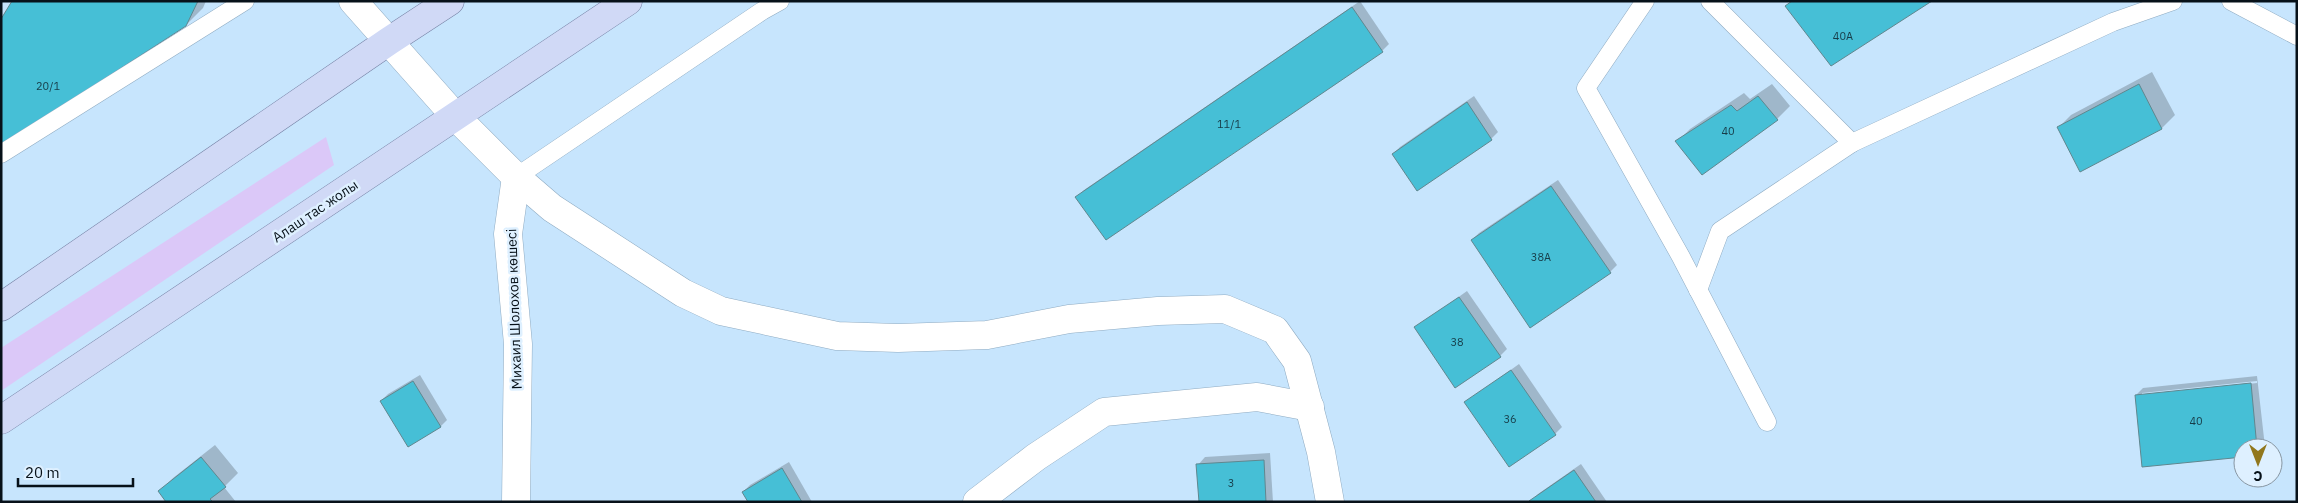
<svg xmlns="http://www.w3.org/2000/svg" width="2298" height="503" viewBox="0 0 2298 503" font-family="'IBM Plex Sans',sans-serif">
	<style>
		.green { fill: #dbc8f8 }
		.shadow { fill: #0003; fill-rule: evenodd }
		.building { fill: #46bfd6; stroke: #60878f }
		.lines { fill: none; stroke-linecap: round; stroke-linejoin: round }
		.service-casing { stroke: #8fabc2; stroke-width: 19 }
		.minor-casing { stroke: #8fabc2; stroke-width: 29 }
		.primary-casing { stroke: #7682a5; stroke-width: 29 }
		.service { stroke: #fff; stroke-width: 18 }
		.minor { stroke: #fff; stroke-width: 28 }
		.primary { stroke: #d0d9f6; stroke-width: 28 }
		.labels { text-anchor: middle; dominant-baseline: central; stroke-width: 5; stroke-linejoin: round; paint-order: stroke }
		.number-label { font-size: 11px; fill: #173c48 }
		.street-label { font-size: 14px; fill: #071119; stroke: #def0ff }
	</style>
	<rect width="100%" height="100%" fill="#c7e5fd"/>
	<!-- green -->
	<polygon class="green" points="326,137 334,165 1,391 1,348"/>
	<!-- shadow -->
	<g class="shadow">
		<polygon points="13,1 206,1 203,8 186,25"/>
		<polygon points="1360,1 1389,44 1382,51 1077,197 1084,190"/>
		<polygon points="2152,72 2175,115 2162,128 2081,170 2058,128 2071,115"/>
		<polygon points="1772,84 1790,106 1777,119 1703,174 1677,142 1690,129 1744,93 1750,99"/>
		<polygon points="1474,96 1498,132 1491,139 1418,189 1393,154 1400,147"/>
		<polygon points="1558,180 1617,265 1610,272 1472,240 1479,233"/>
		<polygon points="1467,291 1507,349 1500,356 1415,328"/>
		<polygon points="1519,364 1562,427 1555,434 1466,402"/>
		<polygon points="420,375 447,420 440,427 381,401 388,394"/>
		<path d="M2257 376 2265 447 2243 448V455L2136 395 2143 388ZM2257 381V383L2142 395V393Z"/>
		<polygon points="215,445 238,473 224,487 236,502 168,502 160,491 173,478"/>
		<polygon points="1270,453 1273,502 1200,502 1198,465 1205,457"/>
		<polygon points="789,462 812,502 749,502 743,492 750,485"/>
		<polygon points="1581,464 1607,502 1532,502 1538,494"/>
	</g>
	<!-- building -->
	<g class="building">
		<polygon points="12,1 198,1 186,26 1,146 1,19"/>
		<polygon points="1792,1 1932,1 1831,66 1785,6"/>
		<polygon points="1352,7 1383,52 1106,240 1075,197"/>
		<polygon points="2139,84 2162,129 2080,172 2057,127"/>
		<polygon points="1758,96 1778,120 1702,175 1675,141 1731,105 1737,111"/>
		<polygon points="1467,102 1492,140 1417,191 1392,154"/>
		<polygon points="1551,186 1611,273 1530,328 1471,240"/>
		<polygon points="1459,297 1501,357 1455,388 1414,327"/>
		<polygon points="1511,370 1556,435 1509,467 1464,402"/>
		<polygon points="413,381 441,427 408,447 380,401"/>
		<polygon points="2251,383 2257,448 2243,448 2243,457 2142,467 2135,395"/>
		<polygon points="201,457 226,487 210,499 213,502 166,502 158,491"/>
		<polygon points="1264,460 1266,502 1199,502 1196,464"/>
		<polygon points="782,468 802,502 748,502 742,492"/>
		<polygon points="1574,470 1596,502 1530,502 1529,501"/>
	</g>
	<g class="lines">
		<defs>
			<g id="service">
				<polyline points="1645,1 1586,88 1681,257 1767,422"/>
				<polyline points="1710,1 1852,143 2113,22 2173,1"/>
				<polyline points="2231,1 2297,36"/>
				<polyline points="1,154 245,1"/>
				<polyline points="516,177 762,11 780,1"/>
				<polyline points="1698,290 1720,231 1852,143"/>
			</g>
			<g id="minor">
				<polyline points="353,1 455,116 516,177 552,208 683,293 721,311 837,336 898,338 987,335 1069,319 1158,311 1225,309 1275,330 1297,361 1321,452 1330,502"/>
				<polyline points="516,177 508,234 518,344 516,502"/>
				<polyline points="977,502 1036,457 1104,412 1257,397 1310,407"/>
			</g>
			<g id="primary">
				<polyline points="1,307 389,41 450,1"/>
				<polyline points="1,420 628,1"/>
			</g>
		</defs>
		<!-- service casing -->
		<use href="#service" class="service-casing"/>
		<!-- minor casing -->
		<use href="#minor" class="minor-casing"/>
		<!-- primary casing -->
		<use href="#primary" class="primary-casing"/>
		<!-- service -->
		<use href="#service" class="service"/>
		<!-- minor -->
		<use href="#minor" class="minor"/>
		<!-- primary -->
		<use href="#primary" class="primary"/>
	</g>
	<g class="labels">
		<!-- number labels -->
		<g class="number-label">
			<text x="1843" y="36">40А</text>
			<text x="48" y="86">20/1</text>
			<text x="1229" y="124">11/1</text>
			<text x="1728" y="131">40</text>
			<text x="1541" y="257">38А</text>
			<text x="1457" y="342">38</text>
			<text x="1510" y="419">36</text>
			<text x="2196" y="421">40</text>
			<text x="1231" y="483">3</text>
		</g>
		<!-- street labels -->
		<g class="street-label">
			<text transform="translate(315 211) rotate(-34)">Алаш тас жолы</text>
			<text transform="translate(514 309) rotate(-92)">Михаил Шолохов көшесі</text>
		</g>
	</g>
	<!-- border -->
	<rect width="2298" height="503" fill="none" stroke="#071119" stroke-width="5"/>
	<!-- north arrow -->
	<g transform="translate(2258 463) rotate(180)"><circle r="24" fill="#def0ff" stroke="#8897a3"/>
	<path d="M0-4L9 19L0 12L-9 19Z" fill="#91771d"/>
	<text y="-8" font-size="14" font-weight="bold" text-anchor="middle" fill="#071119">С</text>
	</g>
	<!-- scale -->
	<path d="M18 478v8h115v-8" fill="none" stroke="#071119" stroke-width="2.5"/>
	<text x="25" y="478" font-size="15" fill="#071119" stroke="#def0ff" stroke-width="4" paint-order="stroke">20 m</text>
</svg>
